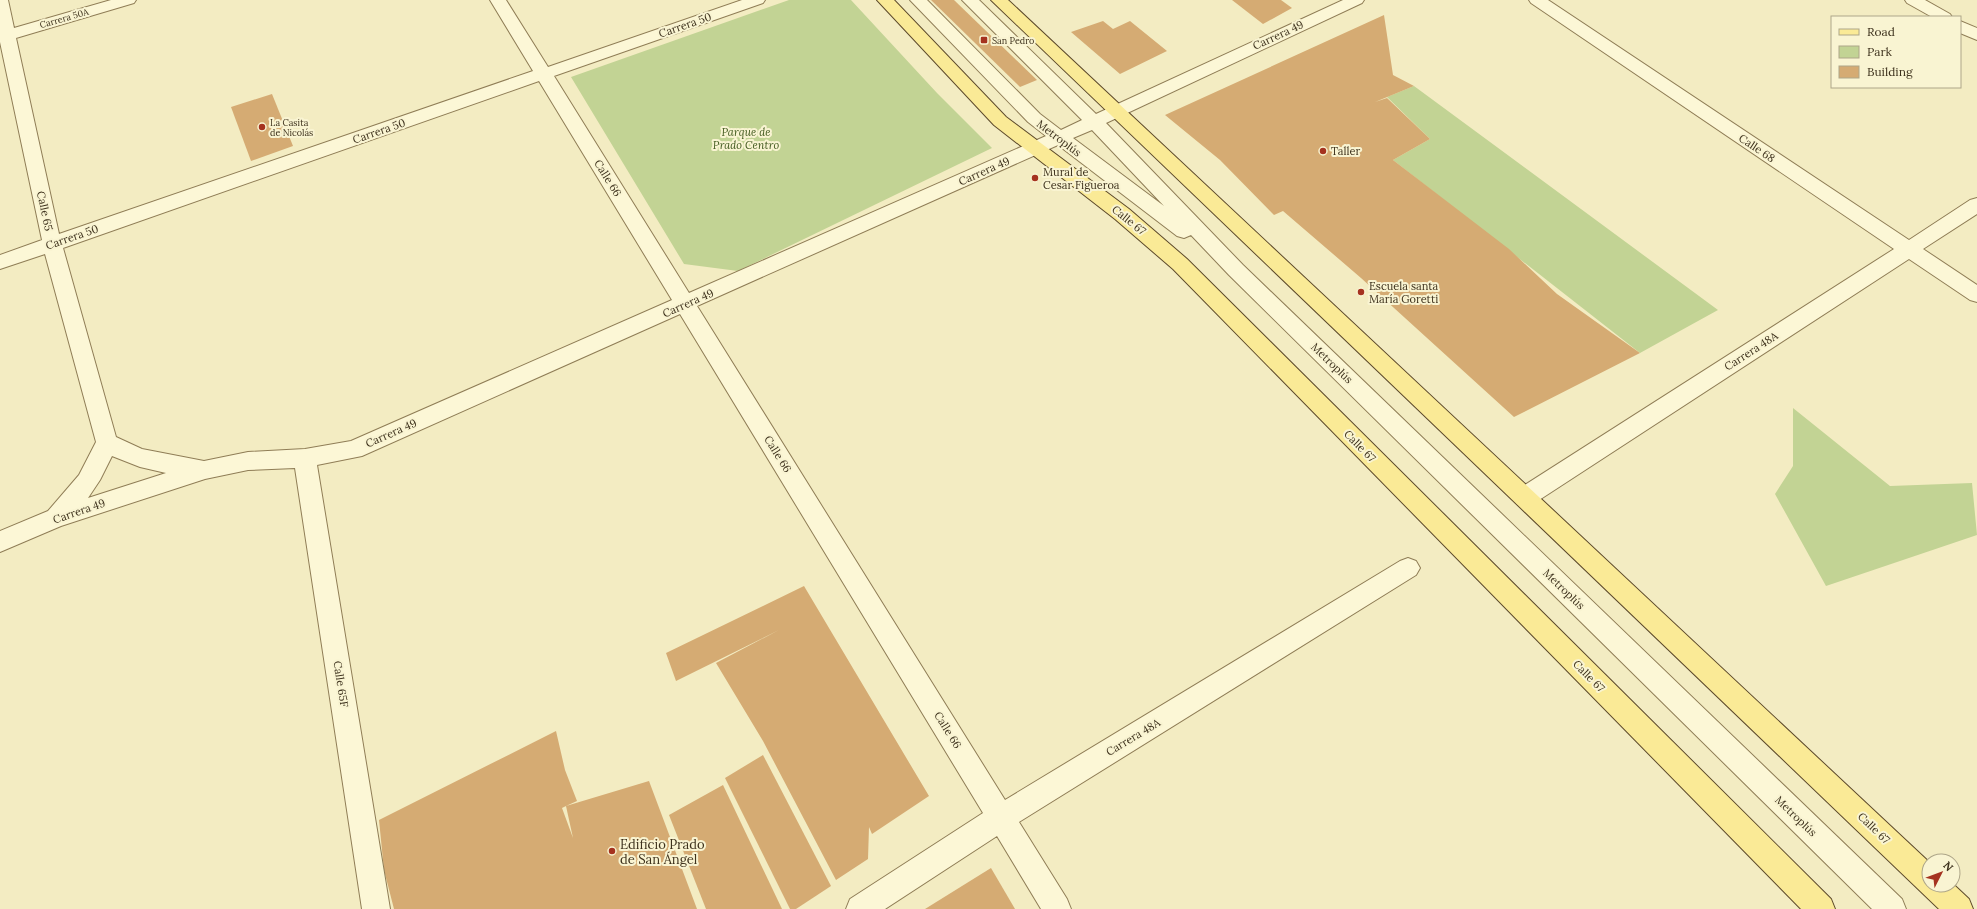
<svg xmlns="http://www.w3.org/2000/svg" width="1977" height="909" viewBox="0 0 1977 909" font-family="Lora,serif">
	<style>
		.green { fill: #c2d394 }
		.building { fill: #d5ab73; fill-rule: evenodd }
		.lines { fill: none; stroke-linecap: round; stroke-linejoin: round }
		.minor-casing { stroke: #8f7d56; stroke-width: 2 }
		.major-casing { stroke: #5d4a2b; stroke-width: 2 }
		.minor { fill: #fcf7d6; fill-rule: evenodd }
		.major { fill: #faea96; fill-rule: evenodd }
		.poi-dot { fill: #a5321f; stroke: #f9f4d2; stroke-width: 1.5 }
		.labels { text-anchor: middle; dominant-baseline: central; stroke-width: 4; stroke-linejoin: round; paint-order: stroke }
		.far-street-label { font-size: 9px; fill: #3d311c; stroke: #f9f4d2 }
		.far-poi-label { font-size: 9px; fill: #3d311c; stroke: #f9f4d2; text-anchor: start }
		.street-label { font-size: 11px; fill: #3d311c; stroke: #f9f4d2 }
		.park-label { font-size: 11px; font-style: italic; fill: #445c21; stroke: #f9f4d2 }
		.poi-label { font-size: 11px; fill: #3d311c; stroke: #f9f4d2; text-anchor: start }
		.near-poi-label { font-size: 13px; fill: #3d311c; stroke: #f9f4d2; text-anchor: start }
	</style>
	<rect width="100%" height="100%" fill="#f3ecc2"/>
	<!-- green -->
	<g class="green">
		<polygon points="789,0 851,0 937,93 992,148 738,271 684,264 571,77"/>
		<polygon points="1414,86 1718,310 1640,353 1393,160 1430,139 1387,97"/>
		<polygon points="1793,408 1890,486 1972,483 1977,535 1826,586 1775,494 1793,466"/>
	</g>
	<!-- building -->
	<g class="building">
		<polygon points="931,0 954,0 1037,80 1020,87"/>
		<polygon points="1232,0 1281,0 1292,8 1263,24"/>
		<polygon points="1384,15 1393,75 1414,86 1375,102 1387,98 1430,139 1393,160 1509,249 1557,294 1640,353 1514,417 1361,278 1283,211 1274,215 1220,160 1165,115"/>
		<polygon points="1103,21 1113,29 1130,21 1167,51 1120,74 1071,32"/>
		<polygon points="272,94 293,146 251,161 231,107"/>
		<polygon points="804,586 929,796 872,834 869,827 868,859 836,880 763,741 716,663 779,630 676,681 666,653"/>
		<path d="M556 731 565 770 577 801 566 806 649 781 697 909H394L384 870 379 820ZM566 806 573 838 562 808Z"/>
		<polygon points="763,755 831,886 796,909 790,909 725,778"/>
		<polygon points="723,785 782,909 706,909 669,815"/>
		<polygon points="991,868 1015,909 925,909"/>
	</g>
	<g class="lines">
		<defs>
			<g id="minor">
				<path d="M0 0H8L14 28 111 0H136L134 3 16 38 59 234 533 71 490 0H506L548 67 742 0H765L763 3 554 76 689 293 1046 136 1028 122 910 0H927L1040 114 1061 130 1082 120 962 0H979L1096 114 1343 0H1364L1362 3 1106 123 1243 265 1902 899 1906 909H1872L1229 275 1191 235 1184 238 1177 236 1058 145 697 306 1005 800 1400 561 1408 558 1416 561 1420 568 1416 575 1019 822 1067 899 1071 909H1041L997 836 885 909H846L850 899 983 813 680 314 362 456 317 465 390 909H362L295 468 248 470 205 479 61 526 0 552V531L48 511 79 475 96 442 45 254 0 269V255L42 240 0 42ZM539 81 672 300 351 441 305 449 248 452 204 461 142 449 116 437 63 248ZM1092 130 1164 206 1073 138ZM112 456 140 467 166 473 88 498 100 480Z"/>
				<polygon points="1529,0 1548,0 1909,240 1970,200 1977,198 1977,214 1923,249 1977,285 1977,302 1970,300 1909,259 1533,504 1525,507 1517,504 1514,497 1517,490 1894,249 1531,3"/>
				<polygon points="1905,0 1925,0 1950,14 1952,17 1932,17 1907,3"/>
				<polygon points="1960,21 1977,28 1977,40 1960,33"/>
			</g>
			<g id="major">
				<polygon points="877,0 894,0 1006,117 1129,209 1187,259 1831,899 1835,909 1801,909 1173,269 1115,219 994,125"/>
				<polygon points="991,0 1008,0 1929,862 1929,885 1953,884 1969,899 1973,909 1939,909"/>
			</g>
		</defs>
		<!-- minor casing -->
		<use href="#minor" class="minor-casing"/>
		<!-- major casing -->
		<use href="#major" class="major-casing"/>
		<!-- minor -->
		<use href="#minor" class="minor"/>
		<!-- major -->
		<use href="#major" class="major"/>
	</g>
	<!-- markers -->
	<g class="poi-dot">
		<rect x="980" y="36" width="8" height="8" rx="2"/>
		<circle cx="262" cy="127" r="4"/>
		<circle cx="1323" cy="151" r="4"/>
		<circle cx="1035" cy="178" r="4"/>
		<circle cx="1361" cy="292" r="4"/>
		<circle cx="612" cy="851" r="4"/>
	</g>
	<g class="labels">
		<!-- far-street labels -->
		<g class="far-street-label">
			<text transform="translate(64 18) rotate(-16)">Carrera 50A</text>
		</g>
		<!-- far-poi labels -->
		<g class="far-poi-label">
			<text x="992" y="40">San Pedro</text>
			<text x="270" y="122">La Casita<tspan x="270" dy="10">de Nicolás</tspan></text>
		</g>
		<!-- street labels -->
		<g class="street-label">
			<text transform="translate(685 25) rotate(-19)">Carrera 50</text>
			<text transform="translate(1278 35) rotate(-25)">Carrera 49</text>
			<text transform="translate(379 131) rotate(-19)">Carrera 50</text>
			<text transform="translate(1059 138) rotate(37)">Metroplús</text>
			<text transform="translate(1757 148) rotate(34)">Calle 68</text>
			<text transform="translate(984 171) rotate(-24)">Carrera 49</text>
			<text transform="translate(608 178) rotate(58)">Calle 66</text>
			<text transform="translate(45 211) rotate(78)">Calle 65</text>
			<text transform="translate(1129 220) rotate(39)">Calle 67</text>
			<text transform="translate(72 237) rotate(-19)">Carrera 50</text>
			<text transform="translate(688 303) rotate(-24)">Carrera 49</text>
			<text transform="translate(1751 351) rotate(-33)">Carrera 48A</text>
			<text transform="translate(1332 363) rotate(44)">Metroplús</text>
			<text transform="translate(391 433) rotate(-24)">Carrera 49</text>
			<text transform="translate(1360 446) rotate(45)">Calle 67</text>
			<text transform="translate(778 454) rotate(58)">Calle 66</text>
			<text transform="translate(79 511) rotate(-19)">Carrera 49</text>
			<text transform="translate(1564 589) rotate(44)">Metroplús</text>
			<text transform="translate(1589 676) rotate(45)">Calle 67</text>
			<text transform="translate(341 684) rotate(81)">Calle 65F</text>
			<text transform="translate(948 730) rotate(58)">Calle 66</text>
			<text transform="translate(1133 737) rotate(-31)">Carrera 48A</text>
			<text transform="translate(1796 816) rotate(44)">Metroplús</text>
			<text transform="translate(1874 828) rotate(44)">Calle 67</text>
		</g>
		<!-- park labels -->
		<g class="park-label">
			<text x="746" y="132">Parque de<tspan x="746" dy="13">Prado Centro</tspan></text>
		</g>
		<!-- poi labels -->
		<g class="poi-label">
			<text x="1331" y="151">Taller</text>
			<text x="1043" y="172">Mural de<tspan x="1043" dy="13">Cesar Figueroa</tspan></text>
			<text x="1369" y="286">Escuela santa<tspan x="1369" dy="13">María Goretti</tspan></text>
		</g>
		<!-- near-poi labels -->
		<g class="near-poi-label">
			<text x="620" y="844">Edificio Prado<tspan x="620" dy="15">de San Ángel</tspan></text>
		</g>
	</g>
	<!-- legend -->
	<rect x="1831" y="16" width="130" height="72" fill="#f9f4d2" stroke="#aea689"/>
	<rect x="1839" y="29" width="20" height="6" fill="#faea96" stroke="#aea689"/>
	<text x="1867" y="36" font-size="12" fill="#3d311c">Road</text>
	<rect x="1839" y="46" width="20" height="12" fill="#c2d394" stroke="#aea689"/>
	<text x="1867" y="56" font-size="12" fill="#3d311c">Park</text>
	<rect x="1839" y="66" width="20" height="12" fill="#d5ab73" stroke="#aea689"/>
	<text x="1867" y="76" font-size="12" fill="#3d311c">Building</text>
	<!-- north arrow -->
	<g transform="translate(1941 873) rotate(48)"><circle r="19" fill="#f9f4d2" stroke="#aea689"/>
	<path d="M0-3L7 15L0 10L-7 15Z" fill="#a5321f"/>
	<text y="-6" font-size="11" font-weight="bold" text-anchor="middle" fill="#3d311c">N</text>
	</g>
</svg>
